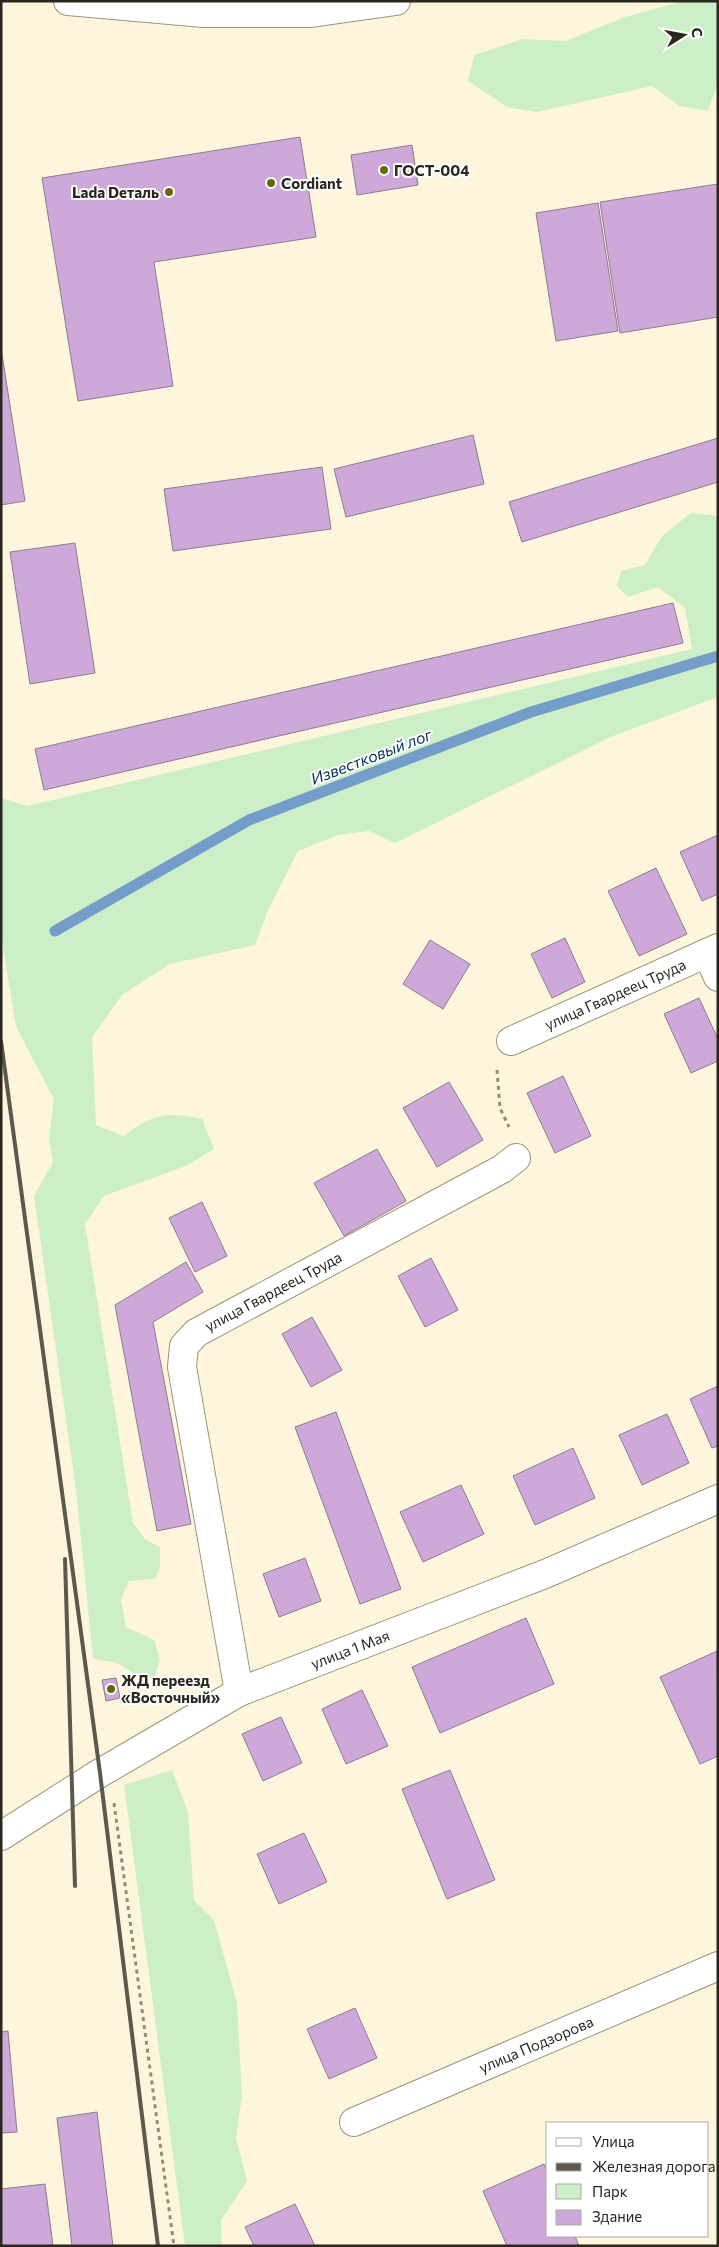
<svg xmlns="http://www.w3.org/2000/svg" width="719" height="2247" viewBox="0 0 719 2247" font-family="Commissioner,sans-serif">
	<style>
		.green { fill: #cdefc8 }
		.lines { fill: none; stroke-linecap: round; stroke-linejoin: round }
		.stream { stroke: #759dca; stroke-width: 11 }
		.building { fill: #cea8d9; stroke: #8b7c90 }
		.minor-casing { stroke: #9c947d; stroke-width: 30 }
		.path { stroke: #928c7b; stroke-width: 3; stroke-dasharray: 4 4; stroke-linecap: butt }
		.minor { stroke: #fff; stroke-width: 28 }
		.rail { stroke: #5c584b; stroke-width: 4 }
		.poi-dot { fill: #61690c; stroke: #fff; stroke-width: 2 }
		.labels { text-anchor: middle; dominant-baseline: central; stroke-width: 4; stroke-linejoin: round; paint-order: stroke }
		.poi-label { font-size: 15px; font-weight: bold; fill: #2a271e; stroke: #fff; text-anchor: start }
		.street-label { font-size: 15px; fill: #2a271e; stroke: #fff }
		.water-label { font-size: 16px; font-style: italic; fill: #022f59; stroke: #fff }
	</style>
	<rect width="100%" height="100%" fill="#fef6dc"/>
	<!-- green -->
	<g class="green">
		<polygon points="683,1 718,1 718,82 708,111 679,106 652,86 537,112 507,107 468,81 474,55 523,39 565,41 625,17"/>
		<path d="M691 513 718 516V697L613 736 395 843 369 831 338 835 298 851 269 908 255 945 170 964 122 995 92 1037 96 1125 123 1136C153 1114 165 1111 202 1119L214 1149 188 1165 104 1196 85 1224 133 1523 145 1539 160 1547V1567L155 1579 129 1581 121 1599 126 1627 154 1640 160 1659 155 1676 145 1680 117 1663 93 1659 76 1490 34 1196 53 1162 49 1138 54 1099 16 1027 1 935V798L27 806 692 649 685 608 658 587 628 597 617 586 621 571 645 565 662 536Z"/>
		<polygon points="172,1770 188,1812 194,1900 214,1920 237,2003 242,2096 236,2138 247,2181 221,2220 222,2246 185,2246 124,1785"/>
	</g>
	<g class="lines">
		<!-- stream -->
		<polyline class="stream" points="55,931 249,820 531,712 718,656"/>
	</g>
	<!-- building -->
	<g class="building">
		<polygon points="300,137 316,237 154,262 173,386 78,401 42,178"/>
		<polygon points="412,145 418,185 357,195 351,155"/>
		<polygon points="718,184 718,317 620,333 600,202"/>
		<polygon points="598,203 618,331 556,341 536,213"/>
		<polygon points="1,348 25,501 1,505"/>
		<polygon points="473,435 484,484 346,517 334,469"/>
		<polygon points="718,438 718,482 522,542 509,502"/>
		<polygon points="322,467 331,529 173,551 164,489"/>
		<polygon points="75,543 95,673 30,684 10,552"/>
		<polygon points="673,603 683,643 44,790 35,749"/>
		<polygon points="718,835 718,894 702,901 680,852"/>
		<polygon points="656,868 687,934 639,956 608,891"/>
		<polygon points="565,938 585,982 552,998 531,954"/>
		<polygon points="430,940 470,964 443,1009 403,984"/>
		<polygon points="699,998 718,1039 718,1061 691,1073 664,1014"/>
		<polygon points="563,1076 591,1136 555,1153 527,1093"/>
		<polygon points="449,1082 483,1140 437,1167 403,1108"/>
		<polygon points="377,1149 406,1201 344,1236 314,1183"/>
		<polygon points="202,1202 227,1256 195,1272 169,1218"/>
		<polygon points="431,1258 458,1310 425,1327 398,1276"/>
		<polygon points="186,1262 203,1292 153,1322 191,1524 157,1531 115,1305"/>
		<polygon points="312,1317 342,1370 311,1387 282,1334"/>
		<polygon points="718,1386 718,1446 712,1448 690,1399"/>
		<polygon points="336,1412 401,1589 360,1604 295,1427"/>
		<polygon points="667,1414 689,1463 642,1485 619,1435"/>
		<polygon points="573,1448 595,1498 535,1525 513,1476"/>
		<polygon points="461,1485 484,1534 423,1562 400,1512"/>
		<polygon points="305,1558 321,1601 279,1617 263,1574"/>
		<polygon points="526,1618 554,1684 440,1733 412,1667"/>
		<polygon points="717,1651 718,1756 700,1764 660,1677"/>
		<polygon points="116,1678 120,1698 106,1701 102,1680"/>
		<polygon points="362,1690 388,1746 346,1764 322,1709"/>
		<polygon points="281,1717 302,1763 263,1781 242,1734"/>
		<polygon points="450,1770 495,1880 447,1899 402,1789"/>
		<polygon points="304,1833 327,1882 279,1904 257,1854"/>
		<polygon points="355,2008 377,2058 329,2079 307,2029"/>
		<polygon points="8,2031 17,2132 1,2133 1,2032"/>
		<polygon points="97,2112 113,2246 72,2246 57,2118"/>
		<polygon points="544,2164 548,2173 548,2236 575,2236 579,2246 507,2246 483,2191"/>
		<polygon points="45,2184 53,2246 1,2246 1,2189"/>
		<polygon points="295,2204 315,2246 254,2246 245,2227"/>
	</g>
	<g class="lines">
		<defs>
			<g id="minor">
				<polyline points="68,1 204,13 311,13 396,1"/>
				<polyline points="707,953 718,977"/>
				<polyline points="511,1041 718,948"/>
				<polyline points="239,1692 182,1367 184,1346 196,1333 502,1169 516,1158"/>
				<polyline points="1,1836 100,1773 239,1692 545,1574 718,1499"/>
				<polyline points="354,2122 718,1966"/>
			</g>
		</defs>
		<!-- minor casing -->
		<use href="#minor" class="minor-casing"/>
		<!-- path -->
		<g class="path">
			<polyline points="497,1070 500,1108 509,1127"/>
			<polyline points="114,1803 174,2246"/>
		</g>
		<!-- minor -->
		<use href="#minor" class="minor"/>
		<!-- rail -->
		<g class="rail">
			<polyline points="1,1041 100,1773 158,2246"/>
			<polyline points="65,1559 75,1886"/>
		</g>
	</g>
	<!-- markers -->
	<g class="poi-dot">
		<circle cx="384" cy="170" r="5"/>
		<circle cx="271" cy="183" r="5"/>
		<circle cx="169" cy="192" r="5"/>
		<circle cx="111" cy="1689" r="5"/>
	</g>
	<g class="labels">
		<!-- poi labels -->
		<g class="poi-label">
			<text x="394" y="170">ГОСТ-004</text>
			<text x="281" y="183">Cordiant</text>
			<text x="159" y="192" text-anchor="end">Lada Dеталь</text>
			<text x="121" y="1680">ЖД переезд<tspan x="121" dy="17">«Восточный»</tspan></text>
		</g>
		<!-- street labels -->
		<g class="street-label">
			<text transform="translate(615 994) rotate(-24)">улица Гвардеец Труда</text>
			<text transform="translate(273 1291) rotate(-28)">улица Гвардеец Труда</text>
			<text transform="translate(350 1649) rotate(-21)">улица 1 Мая</text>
			<text transform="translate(536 2044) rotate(-23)">улица Подзорова</text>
		</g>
		<!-- water labels -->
		<g class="water-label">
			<text transform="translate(371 756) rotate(-21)">Известковый лог</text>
		</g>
	</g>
	<!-- border -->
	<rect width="719" height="2247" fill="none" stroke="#2a271e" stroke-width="5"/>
	<!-- legend -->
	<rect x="546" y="2122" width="162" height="115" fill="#ffffff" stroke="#aaa9a5"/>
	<rect x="556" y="2138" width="25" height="8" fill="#ffffff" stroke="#aaa9a5"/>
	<text x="592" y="2147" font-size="15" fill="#2a271e">Улица</text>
	<rect x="556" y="2163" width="25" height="8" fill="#5c584b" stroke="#aaa9a5"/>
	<text x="592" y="2172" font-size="15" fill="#2a271e">Железная дорога</text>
	<rect x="556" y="2184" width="25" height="15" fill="#cdefc8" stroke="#aaa9a5"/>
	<text x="592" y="2197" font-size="15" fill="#2a271e">Парк</text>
	<rect x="556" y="2210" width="25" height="15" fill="#cea8d9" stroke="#aaa9a5"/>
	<text x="592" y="2222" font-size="15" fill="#2a271e">Здание</text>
	<!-- north arrow -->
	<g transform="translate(684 35) rotate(79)" stroke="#ffffff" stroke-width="4" paint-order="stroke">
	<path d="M0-4L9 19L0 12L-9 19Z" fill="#2a271e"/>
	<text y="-8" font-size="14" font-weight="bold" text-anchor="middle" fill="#2a271e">С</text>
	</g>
</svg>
